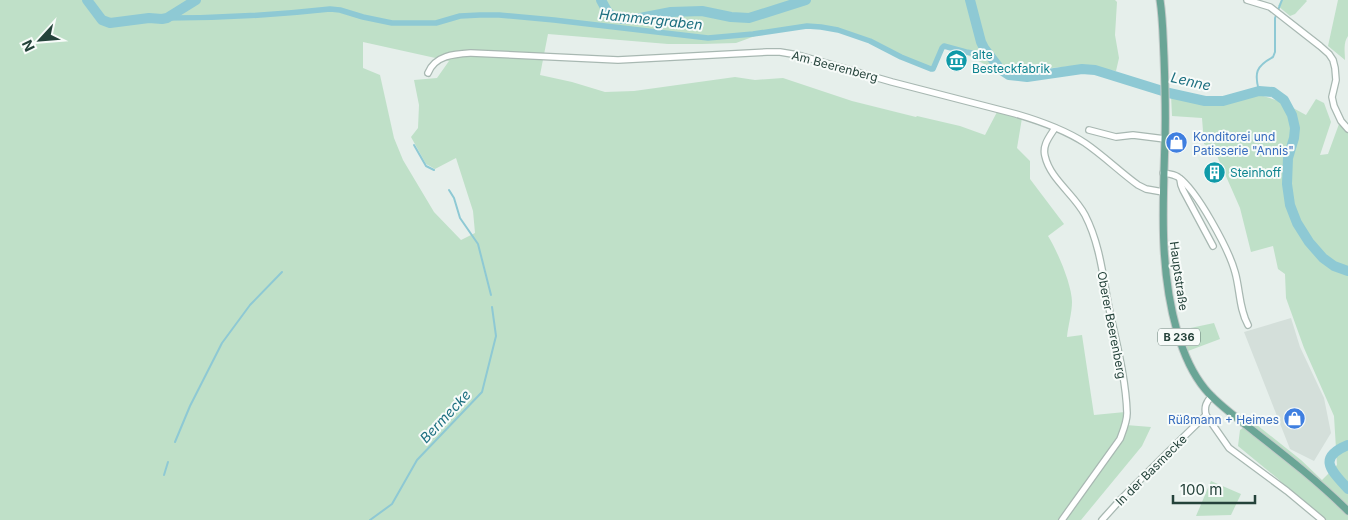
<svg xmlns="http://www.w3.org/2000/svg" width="1348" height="520" viewBox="0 0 1348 520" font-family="Inter,sans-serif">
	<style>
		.built { fill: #d4dfda }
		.green { fill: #bfe0c8; fill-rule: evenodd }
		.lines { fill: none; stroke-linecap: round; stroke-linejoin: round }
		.stream { stroke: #8ec9d4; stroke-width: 2 }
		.canal { stroke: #8ec9d4; stroke-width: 5.5 }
		.river { stroke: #8ec9d4; stroke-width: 10 }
		.minor-casing { stroke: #a8b8b2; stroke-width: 8 }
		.major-casing { stroke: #c2cac8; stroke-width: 9 }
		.minor { stroke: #fff; stroke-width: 5.5 }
		.major { stroke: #6aa596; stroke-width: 7 }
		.labels { text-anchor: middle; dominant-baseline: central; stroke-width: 4; stroke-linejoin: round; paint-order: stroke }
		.shield { fill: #f7fbf9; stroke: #637a73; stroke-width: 1 }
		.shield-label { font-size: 11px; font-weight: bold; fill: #24423a }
		.culture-label { font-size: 12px; fill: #0d838f; stroke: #f7fbf9; text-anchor: start }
		.street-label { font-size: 12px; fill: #24423a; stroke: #f7fbf9 }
		.shop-label { font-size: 12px; fill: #366cbe; stroke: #f7fbf9; text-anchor: start }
		.water-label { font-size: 14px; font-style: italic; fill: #1c6f80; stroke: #f7fbf9 }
	</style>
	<rect width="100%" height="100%" fill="#e6efeb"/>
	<!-- built -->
	<polygon class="built" points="1291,318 1300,347 1324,398 1331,433 1314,461 1290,449 1244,332"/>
	<!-- green -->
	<g class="green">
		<path d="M0 0H1115L1117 2 1115 35 1119 58 1116 71 1074 66 1019 71 1009 67 986 65 956 49 946 46 942 48 933 69 901 57 870 41 838 30 821 27 807 26 766 32 736 43 702 44H668L548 34 540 75 572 82 605 92 634 91 735 77 755 80 783 78 852 101 916 117 917 116 960 126 985 135 997 112 1022 118 1017 148 1030 161V179L1064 224 1048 236C1057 250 1072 285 1072 302 1072 313 1068 326 1067 337L1082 335 1094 415 1125 412 1126 425 1151 427 1142 446 1081 520H0ZM363 42 449 61 437 78 414 80 419 105 418 128 411 137 426 164 435 169 456 158 473 211 475 233 461 240 434 212 403 160 394 138 380 75 363 68Z"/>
		<polygon points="1281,0 1306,0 1307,1 1295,14 1290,16 1278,6"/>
		<path d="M1338 0H1348V36C1343 43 1345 52 1345 60L1328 46Z"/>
		<polygon points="1171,95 1203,103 1223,104 1260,95 1282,102 1306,115 1316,99 1324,103 1331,122 1320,155 1328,154 1339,124 1348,133 1348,520 1322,520 1277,478 1238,446 1240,430 1252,421 1301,460 1322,480 1337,465 1334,416 1304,348 1286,298 1285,274 1278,269 1273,246 1251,252 1240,208 1214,149 1204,144 1202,118 1172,116"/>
		<polygon points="1214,323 1220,339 1188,351 1181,330"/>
		<polygon points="1211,481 1241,494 1231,515 1196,516"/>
	</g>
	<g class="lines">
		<!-- stream -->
		<g class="stream">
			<path d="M1259 91C1254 73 1256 66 1273 57L1275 52V18L1282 0"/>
			<polyline points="414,145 426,166 434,170"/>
			<polyline points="449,190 454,198 460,218 478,244 491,295"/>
			<polyline points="175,442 190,406 222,343 250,305 282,272"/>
			<polyline points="164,475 168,462"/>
			<polyline points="370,520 392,504 417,460 482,392 496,336 492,307"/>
		</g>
		<!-- canal -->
		<path class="canal" d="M167 18C222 18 276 15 330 9L340 10 363 17 392 23H436L460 16 480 15H499L554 20 708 38 753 34 807 26 821 27 838 30 870 41 901 57 931 69H933L942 48 944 46 966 52 985 55 992 58"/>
		<!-- river -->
		<g class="river">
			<polyline points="87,0 102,20 110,23 149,18 162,19 167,18 196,0"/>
			<polyline points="601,0 607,11 612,16 622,19 635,19 671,12 702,11 731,17 749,18 806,0"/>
			<polyline points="970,0 981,42 984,48 1000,69 1009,75 1027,77 1082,69 1095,70 1169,93 1205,101 1223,101 1259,91 1273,92 1284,100 1292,115 1295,128 1294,138 1288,158 1287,184 1290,205 1297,223 1309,242 1323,258 1334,266 1348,271"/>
			<path d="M1348 445C1316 458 1332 471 1348 489"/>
		</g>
		<defs>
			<g id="minor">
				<polyline points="1247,0 1270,7 1320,46 1329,54 1333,60 1335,68 1336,80 1332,97 1334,106 1341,121 1348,129"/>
				<path d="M428 73C435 55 455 54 471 53L618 60 767 52H780L798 55 892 82 1016 114C1040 121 1065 130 1085 143 1104 156 1120 172 1138 185L1146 189 1163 192"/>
				<path d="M1055 128C1050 136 1042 145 1045 156 1050 179 1074 194 1085 215 1100 244 1103 277 1109 308 1116 341 1126 379 1127 413 1127 422 1123 431 1120 439L1062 520"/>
				<polyline points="1089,130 1116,137 1133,135 1165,139"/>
				<path d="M1163 173C1169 174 1173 174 1178 177 1197 190 1229 250 1235 272 1240 289 1239 309 1248 325"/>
				<polyline points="1180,179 1181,185 1183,190 1213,246"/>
				<polyline points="1206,415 1229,448 1287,491 1322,520"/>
				<path d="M1102 520 1121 499 1167 453 1204 417 1206 415C1204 407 1206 402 1212 396"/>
			</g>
			<path id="major" d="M1160 0C1163 19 1163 38 1164 57 1165 84 1166 112 1165 140 1163 204 1159 268 1177 331 1183 352 1191 372 1205 389 1219 406 1239 419 1256 433 1288 458 1320 483 1348 511"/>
		</defs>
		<!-- minor casing -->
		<use href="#minor" class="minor-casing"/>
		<!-- major casing -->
		<use href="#major" class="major-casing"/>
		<!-- minor -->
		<use href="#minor" class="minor"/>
		<!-- major -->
		<use href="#major" class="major"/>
	</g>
	<!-- icons -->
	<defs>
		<symbol id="museum-disc" viewBox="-11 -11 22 22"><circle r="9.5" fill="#0f9aa8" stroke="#f7fbf9"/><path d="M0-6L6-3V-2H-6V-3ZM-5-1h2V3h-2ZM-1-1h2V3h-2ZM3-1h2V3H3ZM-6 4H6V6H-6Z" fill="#fff"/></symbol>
		<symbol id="shop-disc" viewBox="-11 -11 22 22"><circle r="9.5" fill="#3f7fe0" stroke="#f7fbf9"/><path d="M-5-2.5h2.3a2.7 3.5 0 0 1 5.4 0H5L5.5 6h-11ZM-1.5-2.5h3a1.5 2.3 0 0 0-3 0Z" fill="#fff"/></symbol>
		<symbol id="building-disc" viewBox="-11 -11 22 22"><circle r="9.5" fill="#0f9aa8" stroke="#f7fbf9"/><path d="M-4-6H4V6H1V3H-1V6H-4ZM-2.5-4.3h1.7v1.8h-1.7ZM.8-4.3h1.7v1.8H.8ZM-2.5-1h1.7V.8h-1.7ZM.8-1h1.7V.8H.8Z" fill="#fff"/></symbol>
	</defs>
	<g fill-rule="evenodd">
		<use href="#museum-disc" x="944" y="48" width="25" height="25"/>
		<use href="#shop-disc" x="1164" y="130" width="25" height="25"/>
		<use href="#building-disc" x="1202" y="160" width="25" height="25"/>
		<use href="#shop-disc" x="1282" y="406" width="25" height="25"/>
	</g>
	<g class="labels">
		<!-- shield labels -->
		<rect class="shield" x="1158" y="328.5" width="42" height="17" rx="4"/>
		<g class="shield-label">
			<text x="1179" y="337">B 236</text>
		</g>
		<!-- culture labels -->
		<g class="culture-label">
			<text x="972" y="54">alte<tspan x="972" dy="14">Besteckfabrik</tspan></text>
			<text x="1230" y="172">Steinhoff</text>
		</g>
		<!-- street labels -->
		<g class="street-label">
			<text transform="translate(835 66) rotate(15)">Am Beerenberg</text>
			<text transform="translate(1179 276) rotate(82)">Hauptstraße</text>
			<text transform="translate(1112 325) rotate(79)">Oberer Beerenberg</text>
			<text transform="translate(1151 470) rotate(-45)">In der Basmecke</text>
		</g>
		<!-- shop labels -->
		<g class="shop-label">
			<text x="1193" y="136">Konditorei und<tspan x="1193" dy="14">Patisserie "Annis"</tspan></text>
			<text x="1279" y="419" text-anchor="end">Rüßmann + Heimes</text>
		</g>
		<!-- water labels -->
		<g class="water-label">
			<text transform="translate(651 19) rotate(6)">Hammergraben</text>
			<text transform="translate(1191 81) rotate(13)">Lenne</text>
			<text transform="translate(445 416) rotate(-47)">Bermecke</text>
		</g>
	</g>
	<!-- north arrow -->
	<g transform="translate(40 40) rotate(244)" stroke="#f7fbf9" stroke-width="4" paint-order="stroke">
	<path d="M0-4L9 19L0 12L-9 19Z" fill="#24423a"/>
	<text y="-8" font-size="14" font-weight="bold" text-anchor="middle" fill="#24423a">N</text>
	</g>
	<!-- scale -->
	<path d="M1173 495v8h82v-8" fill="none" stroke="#24423a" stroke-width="2.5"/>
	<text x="1180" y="495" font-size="15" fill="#24423a" stroke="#f7fbf9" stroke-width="4" paint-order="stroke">100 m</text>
</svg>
